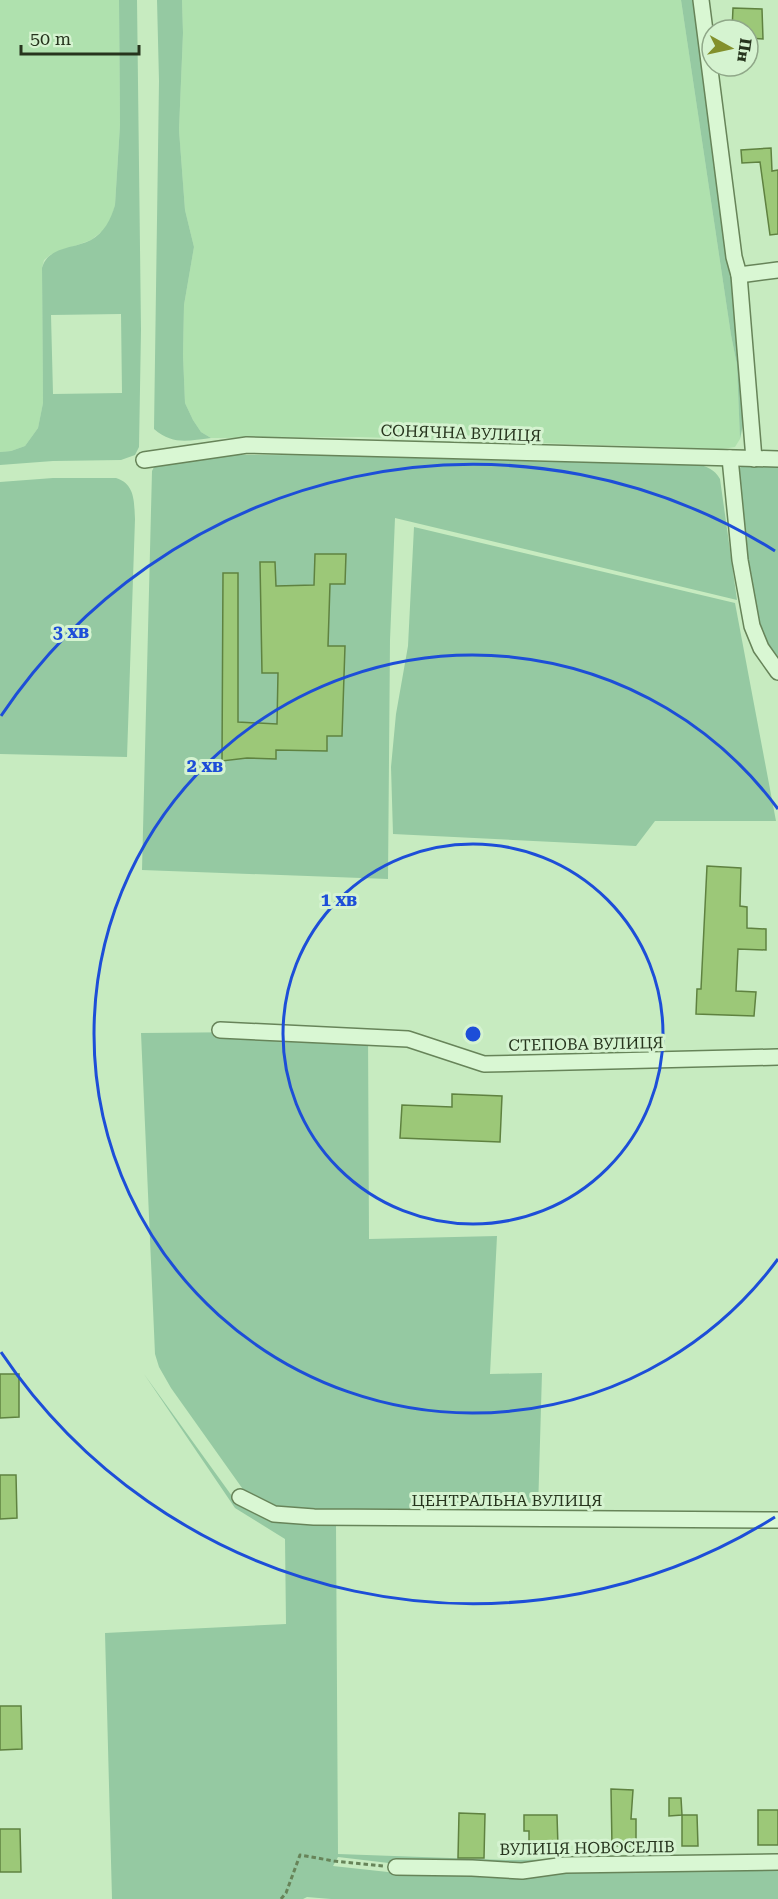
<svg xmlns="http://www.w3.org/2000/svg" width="778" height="1899" viewBox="0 0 778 1899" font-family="'Roboto Serif',serif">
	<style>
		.farmland { fill: #afe1ae }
		.green { fill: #95c9a2; fill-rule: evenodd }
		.building { fill: #9cc878; stroke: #5f8240; stroke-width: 1.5 }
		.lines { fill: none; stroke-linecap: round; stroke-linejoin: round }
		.street-casing { stroke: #678459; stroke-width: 18 }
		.path { stroke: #678459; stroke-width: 3; stroke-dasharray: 4.5 3; stroke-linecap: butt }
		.street { stroke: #d9f7d3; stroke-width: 15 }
		.ring { fill: none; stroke: #1d4ed8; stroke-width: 3 }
		.labels { text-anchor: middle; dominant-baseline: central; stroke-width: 6; stroke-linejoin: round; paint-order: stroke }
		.street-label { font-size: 16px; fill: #26341d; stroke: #d5f3d0 }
		.centre { fill: #1d4ed8; stroke: #d5f3d0; stroke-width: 3 }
		.ring-label { font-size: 18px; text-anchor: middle; font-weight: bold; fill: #1d4ed8; stroke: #d5f3d0; stroke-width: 6; stroke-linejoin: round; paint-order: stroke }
	</style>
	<rect width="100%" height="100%" fill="#c7ebc0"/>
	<!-- farmland -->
	<g class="farmland">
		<polygon points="0,0 119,0 120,125 115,205 112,217 105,229 91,240 50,255 44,260 42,268 43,403 38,428 25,446 11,451 0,452"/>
		<polygon points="182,0 681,0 731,335 737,365 740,439 735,447 722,449 359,437 211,438 201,432 193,420 185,403 183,355 184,305 194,247 185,210 179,130 183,33"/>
	</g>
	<!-- green -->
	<g class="green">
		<path d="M119 0H137L141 330 139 447 135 455 121 460 53 461 0 465V452L11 451 25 446 38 428 43 403 42 268C48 246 74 249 91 240 104 233 111 219 115 205L120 125ZM121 314 122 393 53 394 51 315Z"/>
		<path d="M157 0H182L183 33 179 130 185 210 194 247 184 305 183 355 185 403 193 420 201 432 211 438C187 441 173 445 154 429L159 81Z"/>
		<polygon points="681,0 697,0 731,257 744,420 740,439 737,365 731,335"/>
		<path d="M236 455 543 456 697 464C708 467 714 469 720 479L737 600 395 518 390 640 388 879 142 870 152 471 155 465 203 456Z"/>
		<polygon points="747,465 778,465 778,664 757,636 736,469"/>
		<path d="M53 478H116C135 484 134 501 135 519L127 757 0 754V482Z"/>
		<polygon points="414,527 735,603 776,821 655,821 636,846 393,834 391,767 396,714 408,646"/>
		<polygon points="368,1031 369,1239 497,1236 490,1374 542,1373 538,1510 293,1510 276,1508 247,1495 171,1388 159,1367 155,1354 141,1033"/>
		<path d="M144 1374 237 1503C270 1526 298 1523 336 1525L338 1854 506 1860 778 1857 522 1868 397 1864 338 1857 333 1866 397 1873 778 1867V1899H331L307 1897 303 1899H112L105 1633 286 1624 285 1539 235 1508Z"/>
	</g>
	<!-- building -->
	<g class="building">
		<polygon points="733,8 762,9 763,39 748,38 748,30 732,30"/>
		<polygon points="771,148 772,171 778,170 778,234 770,235 760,162 742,163 741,150"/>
		<polygon points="315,554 346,554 345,584 330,584 328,646 345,646 342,736 327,736 327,751 276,750 276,759 247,758 222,761 223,573 238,573 238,722 277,724 278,673 262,673 260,562 275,562 276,586 314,585"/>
		<polygon points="707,866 741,868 740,906 747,907 747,928 766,929 766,950 738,949 736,991 756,992 754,1016 696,1014 697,989 701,989"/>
		<polygon points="452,1094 502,1096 500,1142 400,1138 402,1105 452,1107"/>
		<polygon points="0,1374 19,1374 19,1417 0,1418"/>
		<polygon points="0,1475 16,1475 17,1518 0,1519"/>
		<polygon points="0,1706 21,1706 22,1749 0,1750"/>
		<polygon points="611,1789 633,1790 631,1819 636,1819 636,1846 612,1846"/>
		<polygon points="669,1798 681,1798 682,1815 669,1816"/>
		<rect x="758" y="1810" width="20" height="35"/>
		<polygon points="459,1813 485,1814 484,1858 458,1858"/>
		<polygon points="524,1815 557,1815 558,1847 529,1848 529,1831 524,1831"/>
		<polygon points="682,1815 697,1815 698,1846 682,1846"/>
		<polygon points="0,1829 20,1829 21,1872 0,1872"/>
	</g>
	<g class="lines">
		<defs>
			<g id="street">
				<polyline points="701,0 734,257 739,275 754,459"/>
				<polyline points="739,275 778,270"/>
				<polyline points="730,458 740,560 752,626 761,648 778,672"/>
				<polyline points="144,460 247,445 778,459"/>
				<polyline points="220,1030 408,1039 484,1064 778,1057"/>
				<polyline points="240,1497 274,1514 314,1517 778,1520"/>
				<polyline points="396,1867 472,1868 522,1871 565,1865 778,1862"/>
			</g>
		</defs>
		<!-- street casing -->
		<use href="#street" class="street-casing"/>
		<!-- path -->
		<polyline class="path" points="281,1899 286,1893 300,1855 334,1861 383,1866"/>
		<!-- street -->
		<use href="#street" class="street"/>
	</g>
	<!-- distance rings -->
	<g class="ring">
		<circle cx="473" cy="1034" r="190"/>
		<path d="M778 1259A379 379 0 1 1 778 809"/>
		<path d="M775 1517A569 569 0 0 1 1 1352M1 716A569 569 0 0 1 775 551"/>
	</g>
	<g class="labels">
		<!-- street labels -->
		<g class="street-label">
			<text transform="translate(461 433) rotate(2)">СОНЯЧНА ВУЛИЦЯ</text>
			<text transform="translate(586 1044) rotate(-1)">СТЕПОВА ВУЛИЦЯ</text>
			<text x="507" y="1500">ЦЕНТРАЛЬНА ВУЛИЦЯ</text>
			<text transform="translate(587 1848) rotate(-1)">ВУЛИЦЯ НОВОСЕЛІВ</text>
		</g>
	</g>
	<circle cx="473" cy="1034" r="9" class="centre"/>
	<g class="ring-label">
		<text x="71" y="638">3 хв</text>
		<text x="205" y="772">2 хв</text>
		<text x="339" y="906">1 хв</text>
	</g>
	<!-- north arrow -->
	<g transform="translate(730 48) rotate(98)"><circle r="28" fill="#d5f3d0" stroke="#8fa788" stroke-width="1.5"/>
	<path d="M0-4.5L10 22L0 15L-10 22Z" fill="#83902c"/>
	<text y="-9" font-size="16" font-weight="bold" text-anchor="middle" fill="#26341d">Пн</text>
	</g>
	<!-- scale -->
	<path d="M21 45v9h118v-9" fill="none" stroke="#26341d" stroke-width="3"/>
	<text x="30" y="45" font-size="18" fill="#26341d" stroke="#d5f3d0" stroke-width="4.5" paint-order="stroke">50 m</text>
</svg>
